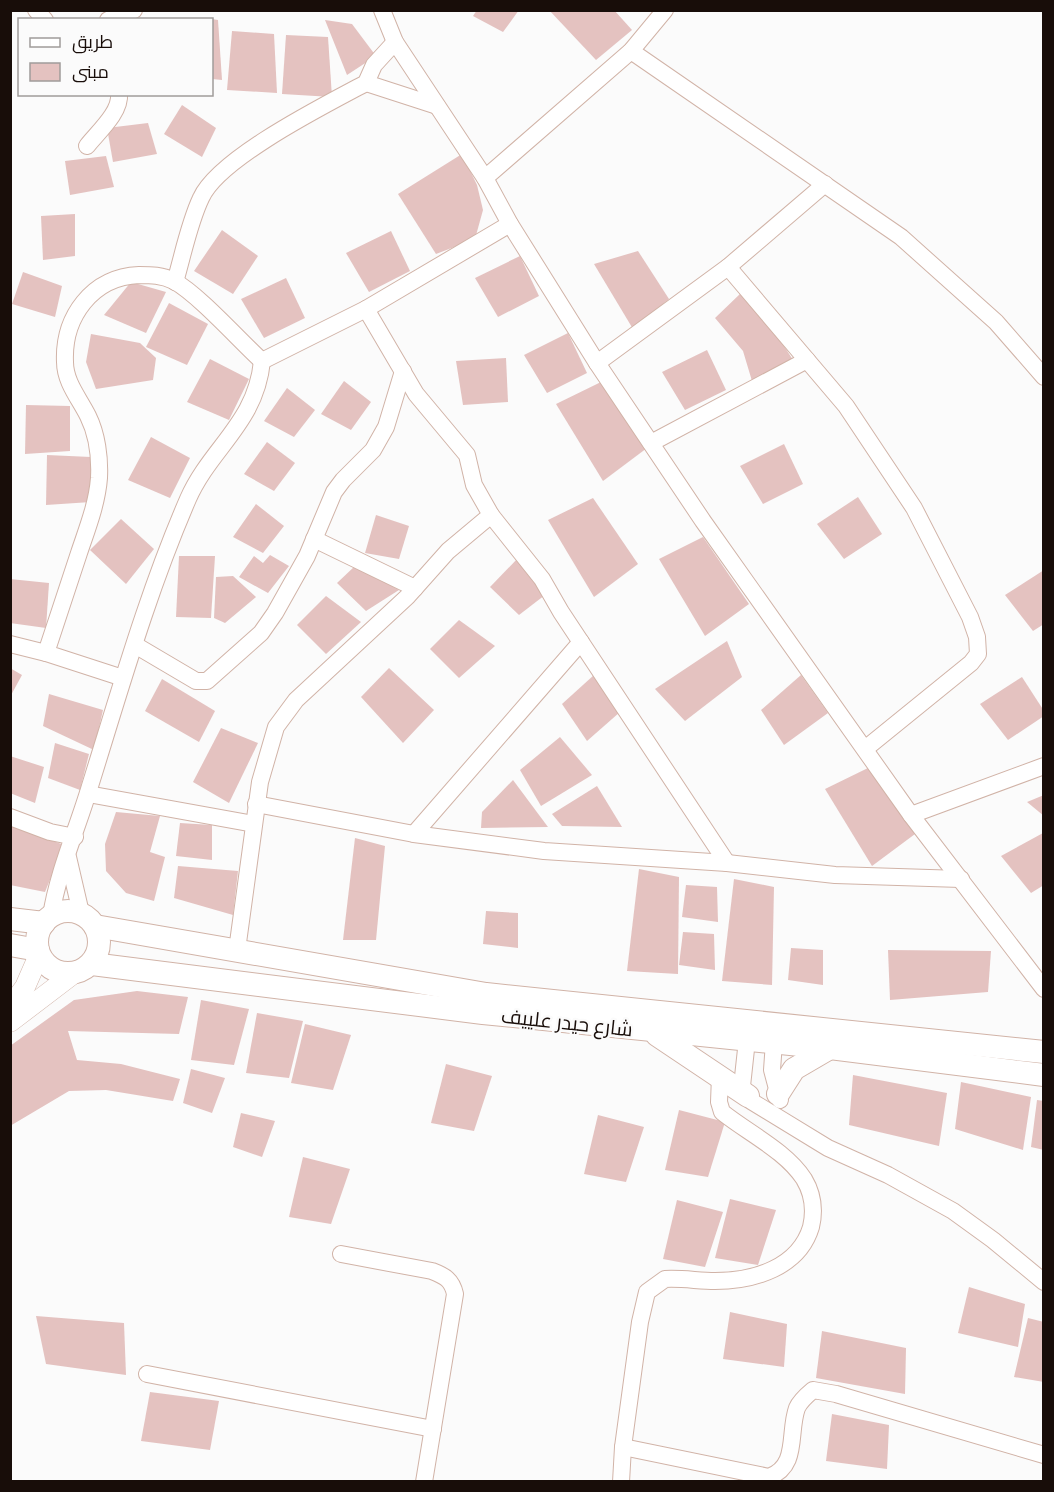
<svg xmlns="http://www.w3.org/2000/svg" width="1054" height="1492" viewBox="0 0 1054 1492" font-family="'IBM Plex Sans',Cairo,sans-serif">
	<style>
		.building { fill: #e4c2c0 }
		.lines { fill: none; stroke-linecap: round; stroke-linejoin: round }
		.minor-casing { stroke: #d1b3a7; stroke-width: 18 }
		.tertiary-casing { stroke: #d1b3a7; stroke-width: 21 }
		.secondary-casing { stroke: #d1b3a7; stroke-width: 24 }
		.minor { stroke: #fff; stroke-width: 16 }
		.tertiary { stroke: #fff; stroke-width: 20 }
		.secondary { stroke: #fff; stroke-width: 22 }
		.labels { text-anchor: middle; dominant-baseline: central; stroke-width: 5; stroke-linejoin: round; paint-order: stroke }
		.street-label { font-size: 20px; fill: #180d09; stroke: #fbfbfb }
	</style>
	<rect width="100%" height="100%" fill="#fbfbfb"/>
	<!-- building -->
	<g class="building">
		<polygon points="477,10 519,10 503,32 473,16"/>
		<polygon points="549,10 614,10 632,30 596,60"/>
		<polygon points="212,19 218,20 222,80 212,79"/>
		<polygon points="325,20 352,24 376,56 347,75"/>
		<polygon points="232,31 274,34 277,93 227,90"/>
		<polygon points="286,35 328,37 332,97 282,94"/>
		<polygon points="182,105 216,128 202,157 164,134"/>
		<polygon points="148,123 157,154 113,162 107,128"/>
		<polygon points="462,154 477,185 483,210 475,239 436,254 398,194"/>
		<polygon points="106,156 114,187 70,195 65,161"/>
		<polygon points="75,214 75,256 43,260 41,216"/>
		<polygon points="222,230 258,256 233,294 194,271"/>
		<polygon points="391,231 410,271 369,292 346,253"/>
		<polygon points="638,251 669,299 633,329 594,264"/>
		<polygon points="520,256 539,296 498,317 475,278"/>
		<polygon points="23,272 62,286 55,317 12,304"/>
		<polygon points="286,278 305,318 264,338 241,299"/>
		<polygon points="131,282 166,292 146,333 104,315"/>
		<polygon points="741,293 775,332 793,360 752,381 743,351 715,318"/>
		<polygon points="169,303 208,324 187,365 146,347"/>
		<polygon points="568,333 587,373 547,393 524,355"/>
		<polygon points="91,334 140,343 156,358 153,380 96,389 86,362"/>
		<polygon points="707,350 726,390 685,410 662,372"/>
		<polygon points="506,358 508,402 463,405 456,361"/>
		<polygon points="210,359 249,379 229,420 187,402"/>
		<polygon points="344,381 371,402 351,430 321,414"/>
		<polygon points="601,382 647,448 603,481 556,404"/>
		<polygon points="287,388 315,410 294,437 264,421"/>
		<polygon points="26,405 70,406 70,451 25,454"/>
		<polygon points="151,437 190,458 170,498 128,480"/>
		<polygon points="267,442 295,463 274,491 244,474"/>
		<polygon points="784,444 803,484 763,504 740,466"/>
		<polygon points="47,455 91,457 91,502 46,505"/>
		<polygon points="858,497 882,534 844,559 817,524"/>
		<polygon points="593,498 638,564 594,597 548,520"/>
		<polygon points="256,504 284,526 263,553 233,537"/>
		<polygon points="376,515 409,526 399,559 365,553"/>
		<polygon points="121,519 154,549 126,584 90,550"/>
		<polygon points="703,537 749,604 705,636 659,559"/>
		<polygon points="270,555 289,566 268,593 239,577 254,556 263,563"/>
		<polygon points="179,556 215,556 211,618 176,617"/>
		<polygon points="519,557 545,595 519,615 490,587"/>
		<polygon points="355,566 399,590 366,611 337,583"/>
		<polygon points="1044,570 1044,624 1033,631 1005,595"/>
		<polygon points="233,576 256,597 225,623 214,618 216,577"/>
		<polygon points="10,579 49,583 46,628 10,623"/>
		<polygon points="326,596 361,622 326,654 297,625"/>
		<polygon points="459,620 495,646 459,678 430,649"/>
		<polygon points="727,641 742,677 685,721 655,689"/>
		<polygon points="10,668 22,675 10,697"/>
		<polygon points="389,668 434,710 403,743 361,697"/>
		<polygon points="594,675 620,712 587,741 562,704"/>
		<polygon points="801,675 828,713 784,745 761,710"/>
		<polygon points="1022,677 1044,711 1044,716 1008,740 980,704"/>
		<polygon points="162,679 215,711 199,742 145,711"/>
		<polygon points="49,694 103,710 94,750 43,726"/>
		<polygon points="221,728 258,743 229,803 193,782"/>
		<polygon points="560,737 592,775 541,806 520,770"/>
		<polygon points="55,743 89,754 80,790 48,778"/>
		<polygon points="10,756 44,767 35,803 10,793"/>
		<polygon points="870,767 915,834 872,866 825,789"/>
		<polygon points="513,780 548,827 481,828 482,812"/>
		<polygon points="597,786 622,827 562,826 552,814"/>
		<polygon points="1044,795 1044,816 1027,802"/>
		<polygon points="116,812 160,816 150,852 165,857 154,901 126,893 106,871 105,844"/>
		<polygon points="180,823 212,825 212,860 176,856"/>
		<polygon points="10,825 64,845 45,892 10,885"/>
		<polygon points="1043,833 1044,885 1031,893 1001,856"/>
		<polygon points="355,838 385,846 376,940 343,940"/>
		<polygon points="178,866 238,871 233,915 174,898"/>
		<polygon points="639,869 679,877 678,974 627,971"/>
		<polygon points="734,879 774,887 772,985 722,981"/>
		<polygon points="686,885 717,887 718,922 682,917"/>
		<polygon points="486,911 518,913 518,948 483,944"/>
		<polygon points="683,932 714,934 715,970 679,965"/>
		<polygon points="791,948 823,950 823,985 788,980"/>
		<polygon points="888,950 991,951 988,992 890,1000"/>
		<polygon points="137,991 188,997 179,1034 68,1031 77,1060 121,1064 180,1079 173,1101 106,1090 69,1091 10,1126 10,1046 74,1000"/>
		<polygon points="201,1000 249,1009 234,1065 191,1060"/>
		<polygon points="257,1013 303,1021 289,1078 246,1073"/>
		<polygon points="305,1024 351,1035 333,1090 291,1083"/>
		<polygon points="446,1064 492,1076 474,1131 431,1123"/>
		<polygon points="191,1069 225,1078 212,1113 183,1103"/>
		<polygon points="853,1075 947,1093 939,1146 849,1125"/>
		<polygon points="961,1082 1031,1097 1023,1150 955,1129"/>
		<polygon points="1037,1100 1044,1101 1044,1150 1031,1147"/>
		<polygon points="679,1110 725,1122 708,1177 665,1170"/>
		<polygon points="241,1113 275,1121 262,1157 233,1147"/>
		<polygon points="598,1115 644,1127 626,1182 584,1174"/>
		<polygon points="303,1157 350,1169 331,1224 289,1217"/>
		<polygon points="730,1199 776,1210 758,1265 715,1258"/>
		<polygon points="677,1200 723,1212 705,1267 663,1259"/>
		<polygon points="969,1287 1025,1304 1018,1347 958,1333"/>
		<polygon points="730,1312 787,1324 784,1367 723,1359"/>
		<polygon points="36,1316 124,1323 126,1375 46,1364"/>
		<polygon points="1028,1318 1044,1322 1044,1382 1014,1377"/>
		<polygon points="822,1331 906,1348 905,1394 816,1378"/>
		<polygon points="150,1392 219,1401 210,1450 141,1441"/>
		<polygon points="832,1414 889,1425 887,1469 826,1461"/>
	</g>
	<g class="lines">
		<defs>
			<g id="minor">
				<polyline points="36,10 45,20"/>
				<polyline points="382,10 395,42 485,178 510,224 597,363 703,521 911,815 1044,989"/>
				<polyline points="108,20 134,10"/>
				<polyline points="631,51 901,237 996,322 1044,377"/>
				<polyline points="366,83 437,106"/>
				<path d="M87 146C98 132 121 112 119 94"/>
				<polyline points="485,178 631,51 665,10"/>
				<polyline points="728,267 846,406 914,508 970,617 977,637 978,654 971,663 865,749"/>
				<path d="M175 282C183 255 189 223 201 198 219 158 325 105 366 83L374 65 395 42"/>
				<polyline points="262,361 366,309 510,224"/>
				<polyline points="597,363 728,267 825,184"/>
				<polyline points="651,443 807,360"/>
				<polyline points="491,515 542,579 561,612 727,863"/>
				<polyline points="314,539 415,588"/>
				<polyline points="10,644 46,653"/>
				<polyline points="135,645 196,681 207,681 261,633 275,613 307,556 334,492 343,480 373,450 386,427 403,371"/>
				<path d="M123 678 46 653C57 619 68 586 79 553 87 529 97 504 99 478 100 458 97 434 88 416 79 398 65 382 65 362 63 317 92 277 139 275 151 275 162 275 174 281 199 295 239 340 262 361"/>
				<polyline points="88,794 254,824"/>
				<polyline points="256,804 414,834 544,851 727,863 835,875 961,879"/>
				<polyline points="911,815 1044,766"/>
				<polyline points="10,817 50,832 75,837"/>
				<polyline points="414,834 581,642"/>
				<polyline points="68,857 81,913"/>
				<path d="M51 916C58 871 77 830 90 786 120 690 148 591 188 499 211 447 256 423 262 361"/>
				<polyline points="237,950 260,782 276,727 296,700 407,597 448,551 491,515 474,485 467,455 416,394 366,309"/>
				<polyline points="747,1040 742,1086 751,1101 828,1148 888,1175 953,1211 993,1240 1044,1282"/>
				<polyline points="774,1042 772,1070 780,1100"/>
				<path d="M341 1254 432 1271C445 1276 452 1280 455 1294L424 1482"/>
				<polyline points="147,1374 433,1429"/>
				<path d="M623 1447 769 1477C799 1466 788 1433 797 1408 800 1401 807 1395 813 1390L836 1394 1044 1455"/>
				<path d="M621 1482 623 1447 640 1322 647 1292 665 1279C682 1278 699 1281 715 1281 755 1281 799 1267 811 1227 815 1210 813 1194 804 1179 786 1151 748 1133 722 1112L719 1102 720 1076"/>
			</g>
			<g id="tertiary">
				<polyline points="10,1007 25,987 39,955"/>
				<polyline points="10,1022 73,974"/>
			</g>
			<g id="secondary">
				<circle cx="68" cy="942" r="31"/>
				<polyline points="10,919 44,923"/>
				<polyline points="95,926 486,994 1044,1052"/>
				<polyline points="10,945 38,950"/>
				<polyline points="92,964 483,1013 830,1048 1044,1075"/>
				<polyline points="657,1035 748,1096"/>
				<polyline points="778,1094 794,1069 830,1048"/>
			</g>
		</defs>
		<!-- minor casing -->
		<use href="#minor" class="minor-casing"/>
		<!-- tertiary casing -->
		<use href="#tertiary" class="tertiary-casing"/>
		<!-- secondary casing -->
		<use href="#secondary" class="secondary-casing"/>
		<!-- minor -->
		<use href="#minor" class="minor"/>
		<!-- tertiary -->
		<use href="#tertiary" class="tertiary"/>
		<!-- secondary -->
		<use href="#secondary" class="secondary"/>
	</g>
	<g class="labels">
		<!-- street labels -->
		<g class="street-label">
			<text transform="translate(567 1022) rotate(6)">شارع حيدر علييف</text>
		</g>
	</g>
	<!-- border -->
	<rect width="1054" height="1492" fill="none" stroke="#180d09" stroke-width="24"/>
	<!-- legend -->
	<rect x="18" y="18" width="195" height="78" fill="#fbfbfb" stroke="#a09c9a" stroke-width="1.5"/>
	<rect x="30" y="38" width="30" height="9" fill="#ffffff" stroke="#a09c9a" stroke-width="1.5"/>
	<text x="72" y="48" font-size="18" fill="#180d09">طريق</text>
	<rect x="30" y="63" width="30" height="18" fill="#e4c2c0" stroke="#a09c9a" stroke-width="1.5"/>
	<text x="72" y="78" font-size="18" fill="#180d09">مبنى</text>
</svg>
